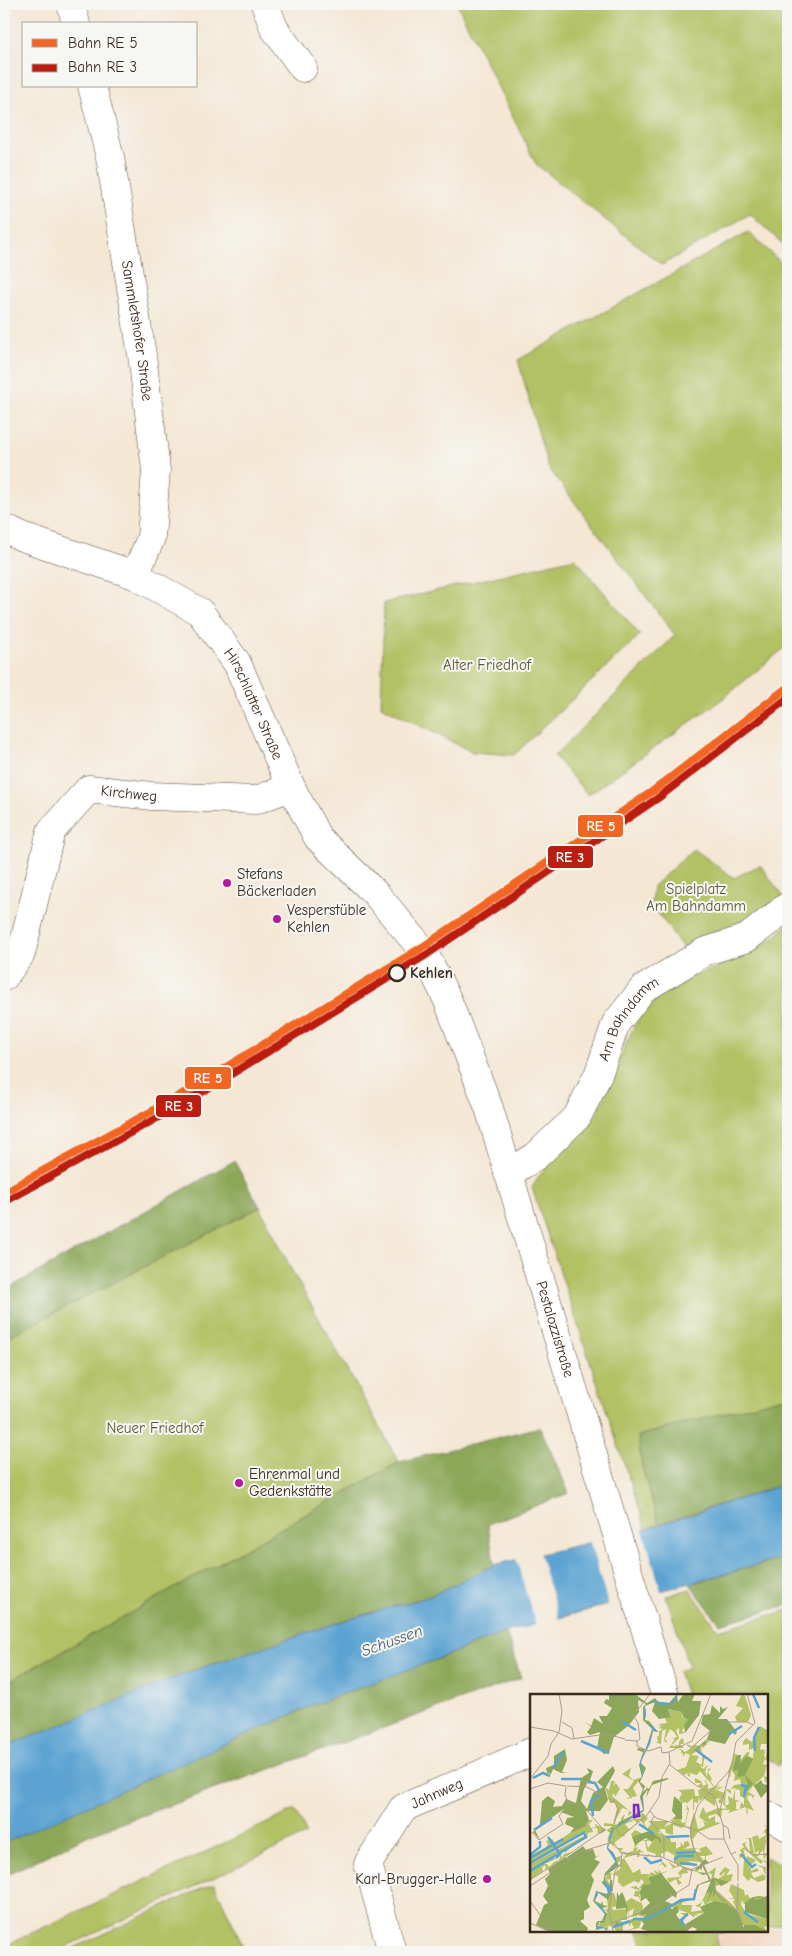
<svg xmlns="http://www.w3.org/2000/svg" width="792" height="1956" viewBox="0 0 792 1956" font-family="'Comic Neue',sans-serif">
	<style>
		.built { fill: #f3d4bf }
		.green { fill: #b1c163; stroke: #767640 }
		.forest { fill: #8ca759; stroke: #64683c }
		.water { fill: #5ba3d2; stroke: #4b6678 }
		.pier { fill: #f4e7d4 }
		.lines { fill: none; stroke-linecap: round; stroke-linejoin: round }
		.minor-casing { stroke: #574639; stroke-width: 29 }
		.minor { stroke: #fff; stroke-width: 28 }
		.rail-1-casing { stroke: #f6f6f2; stroke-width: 11 }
		.rail-2-casing { stroke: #f6f6f2; stroke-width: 11 }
		.rail-1 { stroke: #f26522; stroke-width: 8 }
		.rail-2 { stroke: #bb1e10; stroke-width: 8 }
		.poi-dot { fill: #b5179e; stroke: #f6f6f2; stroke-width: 2 }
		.stop-dot { fill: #f6f6f2; stroke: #3b2a1e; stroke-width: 2.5 }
		.labels { text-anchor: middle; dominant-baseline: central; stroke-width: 4; stroke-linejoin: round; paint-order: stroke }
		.street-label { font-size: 15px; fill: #3b2a1e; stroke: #f6f6f2 }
		.park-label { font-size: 15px; fill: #5e5733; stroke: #f6f6f2 }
		.poi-label { font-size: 15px; fill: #3b2a1e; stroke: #f6f6f2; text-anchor: start }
		.stop-label { font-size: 15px; font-weight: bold; fill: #3b2a1e; stroke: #f6f6f2; text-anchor: start }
		.water-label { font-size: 16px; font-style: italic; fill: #485a66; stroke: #f6f6f2 }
		.inset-river { fill: none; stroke: #5ba3d2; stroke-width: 2.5 }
		.inset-road { fill: none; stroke: #aa9b8b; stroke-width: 1 }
		.view { fill: #7b2cbf; fill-opacity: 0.15; stroke: #7b2cbf; stroke-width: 2.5 }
		.inset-edge { fill: none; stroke: #3b2a1e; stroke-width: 2.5 }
		.line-badge { stroke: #f6f6f2; stroke-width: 2 }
		.badge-label { font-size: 14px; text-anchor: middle; font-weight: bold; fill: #fff }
	</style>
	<rect width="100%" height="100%" fill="#f6f6f2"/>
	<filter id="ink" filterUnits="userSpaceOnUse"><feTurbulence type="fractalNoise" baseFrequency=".02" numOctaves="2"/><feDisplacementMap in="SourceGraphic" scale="10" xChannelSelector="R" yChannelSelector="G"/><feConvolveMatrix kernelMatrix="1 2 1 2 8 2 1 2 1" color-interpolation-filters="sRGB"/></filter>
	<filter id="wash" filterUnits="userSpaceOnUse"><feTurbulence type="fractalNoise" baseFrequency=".0096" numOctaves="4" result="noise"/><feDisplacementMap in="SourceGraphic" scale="20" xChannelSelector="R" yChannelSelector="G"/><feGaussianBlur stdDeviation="1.12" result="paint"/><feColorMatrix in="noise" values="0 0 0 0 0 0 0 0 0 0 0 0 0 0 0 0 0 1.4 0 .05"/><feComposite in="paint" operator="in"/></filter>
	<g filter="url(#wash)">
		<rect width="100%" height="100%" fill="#f4e7d4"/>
		<!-- built -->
		<polygon class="built" points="788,1927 788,1952 635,1952 650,1944"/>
		<!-- green -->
		<g class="green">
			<polygon points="457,4 788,4 788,249 750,214 662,265 536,164"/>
			<polygon points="748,232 788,269 788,645 721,700 588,795 554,756 675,635 548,467 518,360"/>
			<polygon points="575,558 640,635 514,755 472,752 381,706 384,603"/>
			<polygon points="694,849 734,878 760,865 785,899 727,940 714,930 683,948 651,903 653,886"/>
			<path d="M788 924V1396L638 1436 642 1467 659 1524 646 1529 532 1188C544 1161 579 1143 596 1115 616 1079 626 1020 660 995 690 973 727 967 759 948 769 942 779 932 788 924Z"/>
			<polygon points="260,1207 291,1269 399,1462 4,1684 4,1339"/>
			<polygon points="690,1589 718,1630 788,1610 788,1754 786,1752 778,1766 766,1757 766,1695 686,1695 678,1671 689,1667 666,1596"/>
			<polygon points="295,1810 307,1834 55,1952 4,1952 4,1946"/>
			<polygon points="766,1857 788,1868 788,1924 766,1927"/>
			<polygon points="214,1883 246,1952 65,1952"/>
			<polygon points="637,1930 748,1930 716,1934 719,1952 650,1952 643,1947"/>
		</g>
		<!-- forest -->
		<g class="forest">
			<polygon points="234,1161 260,1207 4,1339 4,1291"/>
			<polygon points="788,1396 788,1483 659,1524 642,1467 638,1436"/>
			<polygon points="540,1427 569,1493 488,1524 494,1565 431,1596 352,1618 186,1673 4,1748 4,1684 399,1462"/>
			<polygon points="788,1557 788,1605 720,1624 690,1584"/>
			<polygon points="506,1632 521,1678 91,1834 4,1876 4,1843 18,1836 315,1704 435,1660"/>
		</g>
		<!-- water -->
		<polygon class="water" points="788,1483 788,1557 506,1632 435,1660 315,1704 4,1843 4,1748 186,1673 352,1618 431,1596 494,1565 646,1529"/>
		<!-- pier -->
		<g class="pier">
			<polygon points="642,1527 662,1594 609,1607 589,1540"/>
			<polygon points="539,1552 559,1620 536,1626 516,1558"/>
		</g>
	</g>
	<g filter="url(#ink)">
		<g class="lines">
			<defs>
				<g id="minor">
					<polyline points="71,4 76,24"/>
					<polyline points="265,4 274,28 303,68"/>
					<path id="s1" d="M92 86 110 157 142 355 156 470 151 538 135 575"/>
					<path id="s2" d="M4 528 22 537 135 575 200 612 237 663 291 787 318 838 375 893 421 948 432 968 448 1001 489 1108 665 1695"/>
					<path id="s3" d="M4 977 21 954 51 831 89 789 152 796 256 800 291 787"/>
					<path id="s4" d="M508 1174 536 1156 577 1117 598 1075 616 1023 643 989 704 952 747 938 788 906"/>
					<polyline points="766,1814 788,1827"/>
					<path id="s5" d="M392 1952 368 1864 403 1808 531 1752"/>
				</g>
			</defs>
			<!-- minor casing -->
			<use href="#minor" class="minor-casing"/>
			<!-- minor -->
			<use href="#minor" class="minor"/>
			<defs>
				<polyline id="rail-1" points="4,1192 174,1099 421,948 653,791 788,687"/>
				<polyline id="rail-2" points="8,1200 179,1106 426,955 658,798 788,698"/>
			</defs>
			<!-- rail-1 casing -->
			<use href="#rail-1" class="rail-1-casing"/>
			<!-- rail-2 casing -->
			<use href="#rail-2" class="rail-2-casing"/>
			<!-- rail-1 -->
			<use href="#rail-1" class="rail-1"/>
			<!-- rail-2 -->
			<use href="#rail-2" class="rail-2"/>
		</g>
	</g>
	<!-- markers -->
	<g class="poi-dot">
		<circle cx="227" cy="883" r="5"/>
		<circle cx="277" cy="919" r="5"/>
		<circle cx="239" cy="1483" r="5"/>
		<circle cx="487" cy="1879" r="5"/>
	</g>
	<circle class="stop-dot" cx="397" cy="973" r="8"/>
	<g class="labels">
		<!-- street labels -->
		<g class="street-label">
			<text stroke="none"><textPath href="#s1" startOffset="249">Sammletshofer Straße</textPath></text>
			<text stroke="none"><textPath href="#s2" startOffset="321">Hirschlatter Straße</textPath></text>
			<text stroke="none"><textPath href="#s3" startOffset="252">Kirchweg</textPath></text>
			<text stroke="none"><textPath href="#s4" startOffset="202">Am Bahndamm</textPath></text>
			<text stroke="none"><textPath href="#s2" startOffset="1026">Pestalozzistraße</textPath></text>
			<text stroke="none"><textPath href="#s5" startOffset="194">Jahnweg</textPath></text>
		</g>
		<!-- park labels -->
		<g class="park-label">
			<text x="487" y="665">Alter Friedhof</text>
			<text x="696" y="889">Spielplatz<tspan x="696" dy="17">Am Bahndamm</tspan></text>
			<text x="155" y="1428">Neuer Friedhof</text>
		</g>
		<!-- poi labels -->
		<g class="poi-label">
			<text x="237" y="874">Stefans<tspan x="237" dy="17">Bäckerladen</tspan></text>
			<text x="287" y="910">Vesperstüble<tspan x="287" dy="17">Kehlen</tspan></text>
			<text x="249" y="1474">Ehrenmal und<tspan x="249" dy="17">Gedenkstätte</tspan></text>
			<text x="477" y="1879" text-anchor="end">Karl-Brugger-Halle</text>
		</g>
		<!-- stop labels -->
		<g class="stop-label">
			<text x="410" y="973">Kehlen</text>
		</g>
		<!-- water labels -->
		<g class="water-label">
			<text transform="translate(392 1641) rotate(-20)">Schussen</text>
		</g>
	</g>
	<!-- overview -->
	<g transform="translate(530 1694)">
		<rect width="238" height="238" fill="#f4e7d4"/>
		<path d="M212 0 215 2 221 21 218 28H207L205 23 213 14 206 12ZM138 15 152 18V23L158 26 152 37 155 39 149 40V34L146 36 149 44 141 52 149 51V48L151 45 153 44 154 50H150L154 54H139L145 45H142L147 43 141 33 144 38 140 35 135 45 138 49 134 47 136 35 132 37 131 50 125 48H128L127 42 129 43V37L133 35 129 34 132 31 128 32 130 30 137 29 135 24 141 22ZM230 32 237 36V50H231L230 56 234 55 235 59 236 55 234 61 236 65V60H237V67L235 65 233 70 237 71 234 82 237 83V85L235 89 234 82 226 89 227 93 222 92 218 98 225 102 227 96 225 102 223 103 224 108 222 102 218 101 217 104 224 117 217 114 218 118 217 121 216 113 210 115 211 108 214 111V104L210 102V96L205 95V106L210 107 206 108V115H210L198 119 200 116H192L191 124 186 120 178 122 179 125 185 122V128L191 129 168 138 163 145 161 142 164 154H169L164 155 166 158H171L169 155 176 152 183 160 176 162V164L175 166V162H170L175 168 173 170 171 168 157 167 168 171H149L164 176 172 171V177L169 173 168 178 157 176 158 179 151 180 152 183 148 185 152 189 148 191 146 185 139 189 137 184 151 183 148 179 153 174 150 172 118 184 121 190 109 195 110 197 113 201 109 200 113 213 111 220H116L114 223 107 221 106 225 112 226 109 234 94 237 104 234 101 228 100 233 99 230 101 226 106 224V222L102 223 104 214 98 218 100 224 97 218V226H89L97 230H93V237H86L83 231 67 235 76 218 79 220 73 214 77 216 78 213H73V212H72L70 210 73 207V211L78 212 77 206 81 199H84L88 212 82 213 83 216 98 215 96 208 101 204 111 209 109 203 104 202 105 197H110L100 193 107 192 108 195 114 188 111 185 109 189 104 187 93 193 88 188V182L81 180V186L77 185 82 194 75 186 78 178 83 180 91 174 89 172 91 167 87 169 86 165 90 163 91 167 96 161 78 148 82 144 83 134 81 143 77 147 80 137 77 136 83 132H74V129L83 130 87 115 85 109H80L75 93 79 96 81 87H85L83 92 86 89 90 95 85 103 84 99 82 102 102 119 98 122 99 116 92 114 83 131 89 130 85 135 95 128H91V124L95 120 93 127H101L106 122V125L112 124 107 121 113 119 118 124 114 129 117 135 121 130 118 127H139L134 133 143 129 140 126 152 124 153 118 151 128 155 129 158 116 154 115H157L156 108 152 109 149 105 152 99 148 96 164 95 165 102H169L168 96 174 94 168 92 171 89H165V84L171 87 173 92 177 90 175 88V85L178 91V95L184 93 170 77 167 81 160 79V83L157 81 160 78 154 81 147 76 156 73 160 61 155 59 154 63 152 58V62L151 57V62V56H147L151 55 155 58 161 54 158 52 157 51 162 53 169 47 165 51 170 52 182 44 173 54 171 52 172 61 167 57 161 61 169 62 166 68 172 71V62L178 64 174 65 173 73 169 72 174 75 176 71 175 75 177 71H178L175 77 177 83 178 75 181 74 178 78 182 85 180 86H184L180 87 185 93 183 94 190 90 185 96H186L189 93H192L195 92 187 96 194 99 197 95 201 96V100L196 96 195 112 199 110 198 102 203 105 205 94H203V95H201L204 91 211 90 210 85 204 87 205 81 202 77 204 72 201 77 200 84 198 78 205 59 209 63 205 73 217 58 220 59 218 62 223 64 224 54 219 56V50L213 51V48L216 44 222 48ZM169 103 170 107 173 104 185 112V105L191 104 188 107 190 110 194 104 193 110 197 115 188 114 176 119 173 113 177 111 173 113 169 123 179 130 173 127 175 132 168 135 164 118 160 133 155 132 159 115 156 110 163 104V116H164V108L168 109ZM104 126 107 129 104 132 106 131 110 126 114 131H108L114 132 126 143 118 154 116 147H119L118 145 112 147H115L117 157 126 160 125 163 118 160 116 165 119 161 124 163 130 162 131 166V160L137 157 144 161V168L136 164 147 170 146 173 138 167 143 174 132 180 130 177 137 172 133 168 128 172 132 170 135 173 130 177 127 175 130 179 123 176 127 181 121 178 118 184 119 180H111L110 175 103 179 94 164 108 160 107 163H109L110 158 114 159 109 155 106 158 108 153 104 154 109 149 106 150 102 143 113 140 105 136 101 140 105 150 103 157 97 159 91 157 93 154H85L84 149 93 142 95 143 94 141 103 133 99 135 95 130ZM143 131 152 134 155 131 160 135V142H151L160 143 163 154 154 155 160 151 158 147 154 148V152L150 148 151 152 146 155V148H141L140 143 128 139 130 135H135L136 139 143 141ZM101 74 99 82 103 86 112 83 103 94 107 102 102 103 100 95 102 104 96 105 100 103 93 95H98L104 87 92 80ZM59 126H63L59 130 61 134 66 133 65 131V130L73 134V138L68 140 67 134H62L63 138 58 139 57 144 46 148 36 158H29L21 163 26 165 14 170H17L19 173 24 168 29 166 31 160 32 164 34 160 42 158 15 176 16 171 12 173 13 177 0 186V170L56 141V138L0 169V162L16 153 18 150 16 147 22 145 25 149ZM233 131 237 132V141L234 147 237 143 234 159 237 160 234 165 237 170 234 168 233 156 227 163 233 167 231 170 215 155 212 150 216 148 215 151 220 158 219 145 216 144H221L224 159H221L228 160 229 156 225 159 222 143 228 141 229 145 236 141 235 138 232 140 237 133ZM213 154 216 165 217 162 226 166 218 174 221 173V177L227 174 229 177 221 179 224 184 232 181 230 179 235 182 233 174 226 171 236 173 235 186 228 188 221 184 218 187 213 181 214 165 212 162 210 165 209 160H212L210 156ZM186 173 184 183 188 185 194 181 195 177 191 182 189 180 195 173 200 176 196 181 203 180 201 187 186 192 182 185 181 191 207 215 203 208 205 205H198L204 204 199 197 201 190 214 196 215 202 217 200 220 204 230 202H233L234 204 214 210 212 206 211 211 217 220 237 225V232L234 233 237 237 213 231 194 209 181 207 175 211 173 206 170 213 165 212 171 209 176 199 180 192 182 180 178 179ZM152 206V211H162L161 218 172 216V212L174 219 166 220 169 222 164 221 165 224 158 219 152 229 150 227 155 222 150 219H158L139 212Z" fill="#b1c163" fill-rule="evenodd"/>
		<path d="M79 0H105L117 9 125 4 130 10 139 9 147 0 148 8 153 1 165 0 162 7H171L169 21 155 39 154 31 158 26 153 23 152 18 138 15 141 23 129 25 122 17 125 8 115 12 116 21 115 26 119 27 128 38 123 37 119 51 116 55 122 35 113 26V13L116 10 108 6 109 18 99 31 103 33 98 32 84 43 79 59 74 60 67 54 70 38 60 41 57 38 61 33 55 28 61 32 64 24 73 30 69 22H77L82 14 74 9 76 5 79 6ZM182 11 190 19V12L193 15 198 13 188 25H197L207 38 205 41 202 38 195 50 177 46 175 50H178L171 51 168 57 176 64 166 56 162 58 177 45 180 37 171 30 173 21 180 20ZM108 54 115 55 111 69 116 74 110 88 115 92 113 98 117 94 115 92 119 95 123 87 137 84 139 85 122 91 116 104 118 95 113 102 114 117 99 125 103 128 98 126 85 135 89 128 113 116 110 103 113 95 108 87 112 83 109 71 113 58 107 56ZM35 55 37 66 32 78 37 79H31L23 75 21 80 17 79 16 74 24 71V62ZM207 61H211L210 70 216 62 223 65 215 81 223 89 217 108 222 91 214 100 218 90 215 82 207 83 208 76 203 77 204 74 202 77ZM83 72 85 77 75 95 78 106 70 117H56L59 126 55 131H58L40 139 44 134 35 130 37 124 44 123 31 118 35 114 5 136 10 146 3 138 10 130 12 107 18 102 25 107 23 113 32 112 36 105 46 109 51 84 59 79 57 74 63 77 60 86 66 90V91L58 88 54 95 51 107 57 115 63 99 73 93 67 88ZM231 86 233 90 237 91V87L238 96 231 104 224 92ZM144 102 152 109V125H142L146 122 142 117ZM82 131 84 135 78 154 83 158 86 164 91 162V163L86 165 89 172 75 182V188L81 194 78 190 80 191V186H82L83 195 78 206 68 198 65 207 77 213 72 214 77 220 74 229 69 228 67 235 84 232 88 226V229L96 231 102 225H113L116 220 111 221 110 218 120 209 116 204 111 207 110 197 113 191 121 190 118 184 131 179 147 199 146 204 142 201 135 207 142 210 152 206 163 205 167 191 179 186 177 180 173 181 167 178 176 179 173 172 170 175 165 176 175 165 179 169 174 171 181 186 183 184 199 188 191 192 185 186 186 198 193 207 195 205 193 208 185 199 183 203V196L178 207 180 198 176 199 181 187 169 191 164 205 139 212 142 215 147 212 149 217 146 221 154 231 174 219 170 213 184 207 195 209 207 217 214 234V231H225L237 237H165L167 235 162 233 157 237H118L111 235 114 230 111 226 106 225 96 231 78 233 77 237 74 234 66 236V229L68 227H73L75 220 63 207 66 197 77 200 79 197 72 189 71 187 73 188 75 179 86 167 77 155 81 139 76 136 70 140 74 134 77 137 81 134 78 136 81 138ZM119 137 130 144 132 150 126 144 122 148 116 144 105 151 102 143ZM53 152 56 156 63 155 66 163 70 161 64 165 70 168 61 181 64 186 57 206 60 213 54 217V225L50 227 58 234 57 237H19L6 231 14 211 18 209 13 202 18 192 15 185 20 180 18 175 36 163 40 166 37 163ZM87 198 89 202 92 198 94 202 98 214 96 219V214L86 215ZM231 202 229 204H224L226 206 237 202V225L215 218V209L223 203Z" fill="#8ca759"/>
		<path d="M148 0 146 6 141 10 137 11H131L122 8 114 12 116 17V21L114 26 119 28 128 38 123 37 120 50 111 67 112 75 113 82 109 88 113 94V97L111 102 114 114 113 117 111 119 83 136 82 143 78 148V154L84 160 87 168 86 171 83 174 76 180 75 186 82 195 79 199 75 202H73L67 198 68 201 64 207 71 212 76 220 73 228 66 232 73 233 76 235V237L74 234 67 235 66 232 73 227 75 220 64 207 67 197 74 201 78 199 74 186 76 180 86 169 77 154 78 147 82 136 114 115 110 103 113 97V95L109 88 112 82 110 68 123 37 119 28 114 26V12L122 7 141 9Z" fill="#5ba3d2"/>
		<path class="inset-river" d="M223 0 229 14M93 28 106 36M199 40 212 32M51 47 79 59M166 56 182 68M225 57 224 44 229 33M23 74 33 58M3 84 13 79 20 82M31 85H51M58 88 65 89 70 98M211 91 216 92 214 103M63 122 61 107 69 101M109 130 124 140M4 136 22 124M18 143 30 160 26 164M136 143 159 142M146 159 165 158M211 160 222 173 226 170M0 161 10 153V147M114 163 121 169 132 166M0 164 33 145M144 166 149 162H164M0 169 55 138M150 169 167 171M0 177 56 143 54 139M214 218 228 228M129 219 151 206 164 205 166 195M103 225H117L128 219M154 231 151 226 158 220M83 233 100 227"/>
		<path class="inset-road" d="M90 0 108 29 110 45 107 47M103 22 120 0M32 28 42 34 44 45M0 33 24 37 42 45 76 40 95 45M95 46 107 47V52L118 57 131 53 132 59 139 58M157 51 162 53 185 33 196 28H217L223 31M139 58 162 47 181 0M139 70 168 93M0 85 18 62 21 50 29 38 32 17 29 0M37 92 57 93 85 108 88 115 84 131 91 142M168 92 184 102 193 131M0 95 18 89 36 92M35 115 39 110 35 101 36 93M190 116 200 77M120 117 126 124 166 136 179 145H194M124 122 121 128 134 142V163M33 130 29 122 34 116M193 131 194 145 201 160M193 131 198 134 200 145M2 138 9 146 33 130M92 142 117 121 129 103 132 83 140 69 139 58M83 148 91 159 132 163 160 176 193 163M213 154 224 161 238 160M206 158 201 160 208 171V187M36 162 74 136 53 112 38 108M0 186 36 163M0 192 53 157 83 148M0 207 22 237M207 217 208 189M0 229 18 237M82 229 123 214 159 191 162 176M83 237 79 216 85 177 91 170 92 159M214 237 209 219 186 199 163 152 160 135 168 111 201 75 206 48 225 29 217 0"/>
		<path class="view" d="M104 111H108L109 122 104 123Z"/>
		<rect width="238" height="238" class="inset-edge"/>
	</g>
	<g class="line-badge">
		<rect x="577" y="814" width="47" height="24" rx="5" fill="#f26522"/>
		<rect x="547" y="845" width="47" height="24" rx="5" fill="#bb1e10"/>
		<rect x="184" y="1066" width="48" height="24" rx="5" fill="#f26522"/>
		<rect x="155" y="1094" width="47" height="24" rx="5" fill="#bb1e10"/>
	</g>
	<g class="badge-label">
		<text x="601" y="831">RE 5</text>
		<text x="570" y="862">RE 3</text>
		<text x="208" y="1083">RE 5</text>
		<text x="179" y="1111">RE 3</text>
	</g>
	<!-- margin -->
	<rect width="792" height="1956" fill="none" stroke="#f6f6f2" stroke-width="20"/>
	<!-- legend -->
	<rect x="22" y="22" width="175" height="65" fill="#f6f6f2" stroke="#aba49d"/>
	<rect x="32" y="39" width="25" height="8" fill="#f26522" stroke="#aba49d"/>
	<text x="68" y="48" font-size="15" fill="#3b2a1e">Bahn RE 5</text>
	<rect x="32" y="64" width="25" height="8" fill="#bb1e10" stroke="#aba49d"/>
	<text x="68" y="72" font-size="15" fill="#3b2a1e">Bahn RE 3</text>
</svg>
